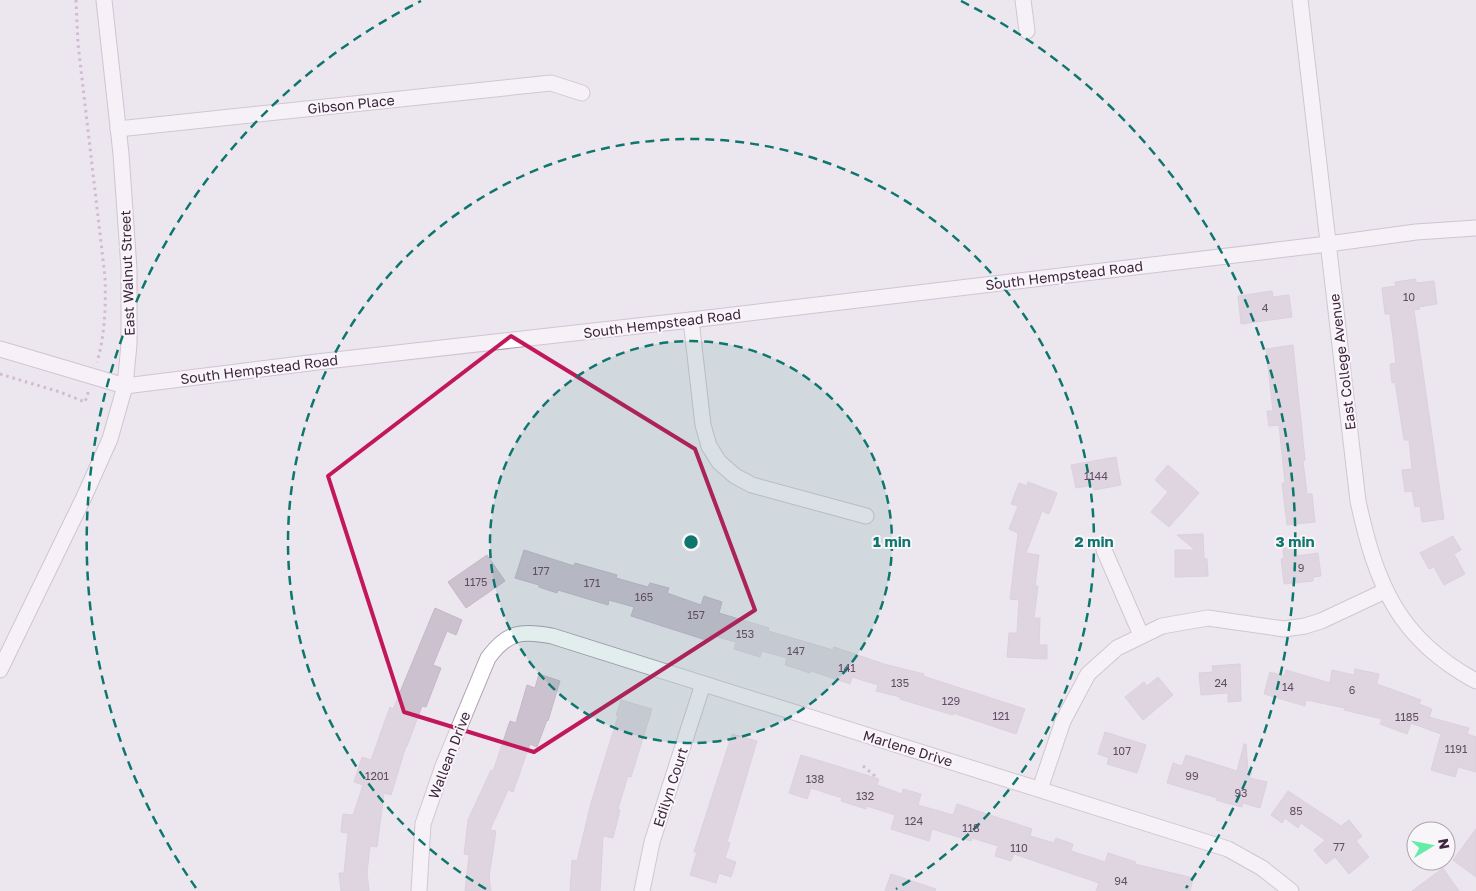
<svg xmlns="http://www.w3.org/2000/svg" width="1476" height="891" viewBox="0 0 1476 891" font-family="'Golos Text',sans-serif">
	<style>
		.building { fill: #ccc2cf; stroke: #c5b8c7 }
		.lines { fill: none; stroke-linecap: round; stroke-linejoin: round }
		.street-casing { stroke: #aea1af; stroke-width: 17 }
		.secondary-casing { stroke: #af9bb1; stroke-width: 17 }
		.path { stroke: #ae87b0; stroke-width: 3; stroke-dasharray: 2.5 4; stroke-linecap: butt }
		.street { stroke: #fff; stroke-width: 15 }
		.secondary { stroke: #fff; stroke-width: 15 }
		.marked { fill: none; stroke: #c2185b; stroke-width: 4; stroke-linejoin: round }
		.ring { fill: none; stroke: #0f766e; stroke-width: 2.5; stroke-dasharray: 9 6 }
		.labels { text-anchor: middle; dominant-baseline: central; stroke-width: 4; stroke-linejoin: round; paint-order: stroke }
		.number-label { font-size: 11px; fill: #624c63 }
		.street-label { font-size: 14px; fill: #3f253f; stroke: #f9f6fa }
		.centre { fill: #0f766e; stroke: #f9f6fa; stroke-width: 2.5 }
		.ring-label { font-size: 15px; text-anchor: middle; font-weight: bold; fill: #0f766e; stroke: #f9f6fa; stroke-width: 4; stroke-linejoin: round; paint-order: stroke }
	</style>
	<rect width="100%" height="100%" fill="#ece6ee"/>
	<!-- building -->
	<g class="building">
		<polygon points="1416,279 1416,283 1434,281 1437,304 1419,307 1420,309 1414,310 1444,519 1422,522 1420,506 1415,507 1412,491 1405,492 1402,470 1412,469 1409,440 1404,440 1395,382 1392,383 1390,364 1396,363 1390,314 1385,314 1382,288 1396,286 1395,282"/>
		<polygon points="1272,291 1273,297 1289,295 1292,317 1241,324 1238,296"/>
		<polygon points="1293,345 1305,460 1303,461 1307,494 1312,494 1315,522 1287,525 1282,483 1285,483 1279,425 1269,426 1267,411 1273,411 1266,349"/>
		<polygon points="1116,457 1121,485 1094,490 1093,485 1076,488 1071,465"/>
		<polygon points="1168,465 1199,493 1169,527 1151,512 1168,492 1155,480"/>
		<polygon points="1028,482 1057,493 1049,514 1042,511 1026,553 1039,555 1035,586 1038,586 1034,618 1040,618 1039,645 1047,645 1047,659 1007,657 1009,633 1017,633 1019,600 1010,599 1018,533 1009,529 1018,506 1011,504 1019,483 1027,486"/>
		<polygon points="1203,534 1204,559 1207,559 1208,576 1175,577 1175,550 1195,550 1177,535"/>
		<polygon points="1453,536 1461,550 1454,554 1465,574 1444,585 1434,567 1429,569 1420,553"/>
		<polygon points="1296,547 1297,556 1318,553 1321,576 1313,577 1313,581 1284,584 1281,559 1284,559 1283,548"/>
		<polygon points="524,550 574,566 575,563 617,575 616,578 648,587 650,583 669,588 667,593 701,605 704,596 722,602 719,613 769,628 768,631 833,650 834,647 884,664 924,674 923,676 1025,709 1016,734 953,713 953,715 900,699 900,697 876,691 878,685 852,677 850,684 811,671 810,673 785,665 787,658 762,651 760,657 734,649 736,642 711,635 709,641 631,616 634,607 609,600 608,605 558,590 557,593 539,587 539,585 515,578"/>
		<polygon points="487,555 505,581 466,608 448,582"/>
		<polygon points="435,608 462,620 456,635 447,631 433,665 441,668 426,707 422,706 407,746 406,746 391,795 384,793 377,847 370,846 367,872 369,891 341,891 339,873 344,873 348,833 341,832 343,814 353,815 363,785 354,782 362,757 371,760 390,707 393,709"/>
		<polygon points="1240,664 1241,701 1228,702 1228,693 1201,695 1199,673 1213,672 1212,666"/>
		<polygon points="1355,669 1379,674 1377,684 1421,700 1419,704 1432,709 1429,717 1469,728 1467,734 1476,737 1476,772 1458,767 1455,777 1431,770 1441,734 1411,723 1407,734 1380,724 1382,719 1344,710 1345,708 1306,700 1305,706 1264,694 1270,672 1284,676 1286,670 1330,683 1332,670 1354,675"/>
		<polygon points="539,674 560,681 548,721 547,720 537,747 530,744 513,792 508,790 490,830 496,831 489,877 491,891 465,891 469,855 464,854 468,820 491,770 493,771 510,721 516,723 527,685 535,688"/>
		<polygon points="1158,677 1173,695 1143,720 1125,697 1144,682 1147,686"/>
		<polygon points="621,700 652,709 631,777 628,776 618,809 620,810 613,838 603,836 600,891 570,891 572,860 577,861 591,803 618,716 616,715"/>
		<polygon points="1105,732 1146,745 1137,773 1107,764 1109,758 1098,754"/>
		<polygon points="732,734 757,741 727,842 730,843 725,858 736,862 731,877 719,873 716,883 690,875 697,852 694,852"/>
		<polygon points="1244,744 1246,744 1248,771 1252,771 1250,778 1267,782 1260,808 1243,803 1242,807 1226,803 1216,800 1217,798 1167,783 1173,763 1182,766 1186,755 1237,771"/>
		<polygon points="801,755 879,779 877,785 902,794 903,789 921,794 918,805 953,815 957,804 1032,829 1030,836 1054,843 1056,838 1073,844 1071,851 1105,862 1108,853 1136,862 1135,864 1193,878 1190,891 1096,891 1099,883 1014,854 1011,861 995,856 998,846 972,838 971,841 932,829 929,841 891,829 895,815 867,806 866,809 841,801 842,798 811,788 807,799 789,793"/>
		<polygon points="1288,791 1341,826 1349,820 1362,836 1356,841 1369,857 1349,874 1335,857 1326,864 1314,850 1325,840 1301,823 1298,828 1285,818 1282,823 1271,815"/>
		<polygon points="1476,829 1476,877 1453,860"/>
		<polygon points="1443,868 1459,891 1412,891"/>
		<polygon points="891,874 936,889 935,891 885,891"/>
	</g>
	<g class="lines">
		<defs>
			<g id="street">
				<polyline points="1023,0 1027,31"/>
				<path d="M1300 0 1358 501C1376 584 1398 639 1476 681"/>
				<polyline points="118,129 551,83 582,93"/>
				<polyline points="691,320 703,425 709,446 719,462 735,476 752,485 866,516"/>
				<polyline points="1104,550 1141,635"/>
				<polyline points="1040,789 1063,721 1088,674 1117,648 1162,626 1208,618 1284,629 1305,626 1321,621 1385,591"/>
				<path d="M419 891 423 824 443 766 488 658C507 632 521 630 552 636L1228 849 1262 868 1291 891"/>
				<polyline points="642,891 652,842 703,684"/>
			</g>
			<g id="secondary">
				<polyline points="0,349 125,386 317,362 691,320 1328,244 1416,232 1476,228"/>
				<polyline points="0,670 84,497 110,439 125,386 129,344 129,269 121,154 104,0"/>
			</g>
		</defs>
		<!-- street casing -->
		<use href="#street" class="street-casing"/>
		<!-- secondary casing -->
		<use href="#secondary" class="secondary-casing"/>
		<!-- path -->
		<g class="path">
			<path d="M76 0 78 44 105 277C106 305 105 335 97 362"/>
			<polyline points="0,374 60,392 85,402 89,390"/>
			<polyline points="863,766 875,776 875,778"/>
		</g>
		<!-- street -->
		<use href="#street" class="street"/>
		<!-- secondary -->
		<use href="#secondary" class="secondary"/>
	</g>
	<!-- marked area -->
	<path d="M0 0H1476V891H0ZM511 336 695 449 755 610 534 752 404 712 328 476Z" fill="#ece6ee" fill-opacity=".55" fill-rule="evenodd"/>
	<path class="marked" d="M511 336 695 449 755 610 534 752 404 712 328 476Z"/>
	<!-- distance rings -->
	<circle cx="691" cy="542" r="201" fill="#0f766e" fill-opacity=".12"/>
	<g class="ring">
		<circle cx="691" cy="542" r="201"/>
		<path d="M486 889A403 403 0 1 1 896 889"/>
		<path d="M196 888A604 604 0 0 1 421 1M961 1A604 604 0 0 1 1186 888"/>
	</g>
	<g class="labels">
		<!-- number labels -->
		<g class="number-label">
			<text x="1409" y="296">10</text>
			<text x="1265" y="307">4</text>
			<text x="1096" y="475">1144</text>
			<text x="1301" y="567">9</text>
			<text x="541" y="570">177</text>
			<text x="476" y="581">1175</text>
			<text x="592" y="582">171</text>
			<text x="644" y="596">165</text>
			<text x="696" y="614">157</text>
			<text x="745" y="633">153</text>
			<text x="796" y="650">147</text>
			<text x="847" y="667">141</text>
			<text x="900" y="682">135</text>
			<text x="1221" y="682">24</text>
			<text x="1288" y="686">14</text>
			<text x="1352" y="689">6</text>
			<text x="951" y="700">129</text>
			<text x="1001" y="715">121</text>
			<text x="1407" y="716">1185</text>
			<text x="1456" y="748">1191</text>
			<text x="1122" y="750">107</text>
			<text x="377" y="775">1201</text>
			<text x="1192" y="775">99</text>
			<text x="815" y="778">138</text>
			<text x="1241" y="792">93</text>
			<text x="865" y="795">132</text>
			<text x="1296" y="810">85</text>
			<text x="914" y="820">124</text>
			<text x="971" y="827">118</text>
			<text x="1339" y="846">77</text>
			<text x="1019" y="847">110</text>
			<text x="1121" y="880">94</text>
		</g>
		<!-- street labels -->
		<g class="street-label">
			<text transform="translate(351 104) rotate(-6)">Gibson Place</text>
			<text transform="translate(127 273) rotate(-92)">East Walnut Street</text>
			<text transform="translate(1064 275) rotate(-7)">South Hempstead Road</text>
			<text transform="translate(662 323) rotate(-7)">South Hempstead Road</text>
			<text transform="translate(1342 362) rotate(-97)">East College Avenue</text>
			<text transform="translate(259 369) rotate(-7)">South Hempstead Road</text>
			<text transform="translate(908 748) rotate(17)">Marlene Drive</text>
			<text transform="translate(449 755) rotate(-69)">Wallean Drive</text>
			<text transform="translate(670 787) rotate(-72)">Edilyn Court</text>
		</g>
	</g>
	<circle cx="691" cy="542" r="8" class="centre"/>
	<g class="ring-label">
		<text x="892" y="547">1 min</text>
		<text x="1094" y="547">2 min</text>
		<text x="1295" y="547">3 min</text>
	</g>
	<!-- north arrow -->
	<g transform="translate(1431 846) rotate(80)"><circle r="24" fill="#f9f6fa" stroke="#afa2af"/>
	<path d="M0-4L9 19L0 12L-9 19Z" fill="#66eca9"/>
	<text y="-8" font-size="14" font-weight="bold" text-anchor="middle" fill="#3f253f">N</text>
	</g>
</svg>
